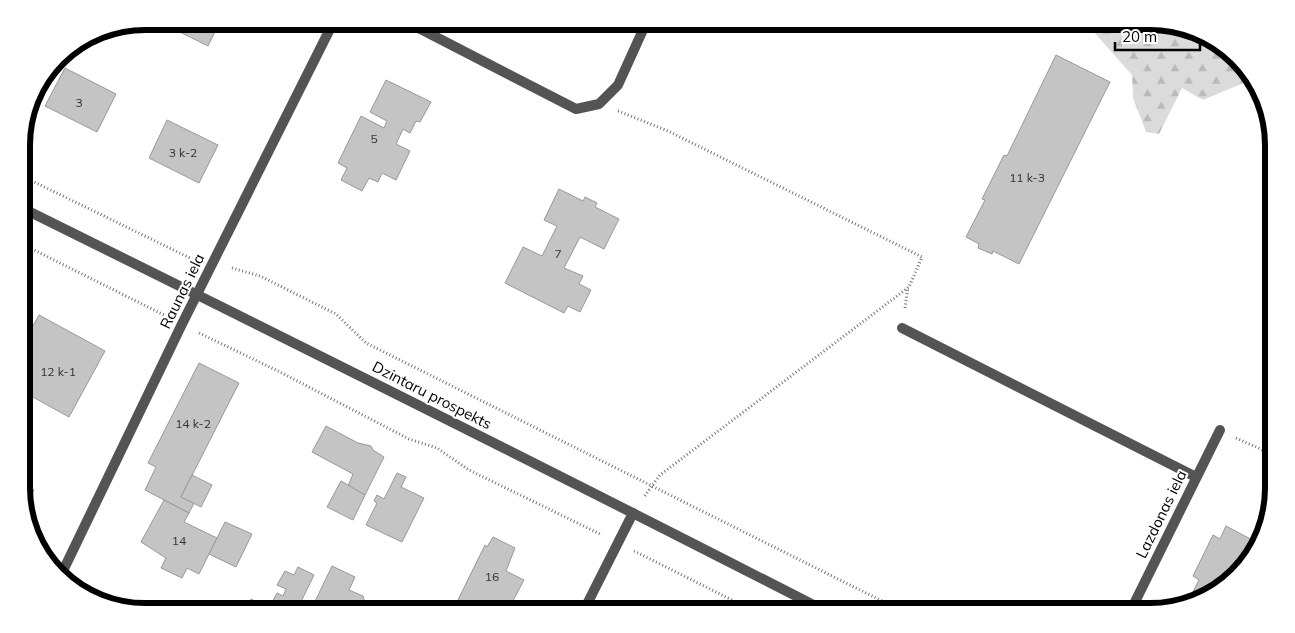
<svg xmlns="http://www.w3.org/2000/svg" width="1295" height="633" viewBox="0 0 1295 633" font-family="Mulish,sans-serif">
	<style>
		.forest { fill: url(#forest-firs) }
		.building { fill: #c4c4c4; stroke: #989898 }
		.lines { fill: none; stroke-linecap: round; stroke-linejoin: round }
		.path { stroke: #767676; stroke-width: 3; stroke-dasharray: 1 2.5; stroke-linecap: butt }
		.service { stroke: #545454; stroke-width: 10 }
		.minor { stroke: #545454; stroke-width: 10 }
		.tertiary { stroke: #545454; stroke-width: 10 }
		.labels { text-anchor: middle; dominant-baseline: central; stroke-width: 4; stroke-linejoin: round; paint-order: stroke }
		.number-label { font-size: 12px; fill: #313131 }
		.street-label { font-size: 15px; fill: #000; stroke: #fff }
		.rim { fill: none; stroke: #000; stroke-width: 6 }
	</style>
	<defs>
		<pattern id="forest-firs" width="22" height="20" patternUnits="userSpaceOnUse" patternTransform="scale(1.25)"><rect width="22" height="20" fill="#dbdbdb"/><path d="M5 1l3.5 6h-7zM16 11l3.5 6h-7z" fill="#bababa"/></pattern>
	</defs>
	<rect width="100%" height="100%" fill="#fff"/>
	<!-- forest -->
	<polygon class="forest" points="1084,21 1150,21 1205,34 1253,76 1255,82 1248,81 1203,100 1182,88 1159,134 1146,132 1133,98 1132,75"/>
	<!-- building -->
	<g class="building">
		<polygon points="158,21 220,21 208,46"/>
		<polygon points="1056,55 1110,82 1019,264 993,251 992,254 978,248 979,244 966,237 985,200 982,199 1004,155 1007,156"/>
		<polygon points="65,68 116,94 97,132 45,106"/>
		<polygon points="386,80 431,102 420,122 416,121 410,133 403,129 396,144 410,151 396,180 382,173 378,182 369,178 362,191 341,180 347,168 338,163 361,116 384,128 387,121 370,112"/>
		<polygon points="167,120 218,145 199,183 149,158"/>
		<polygon points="559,189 583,201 585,197 597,203 595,207 619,219 604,249 580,237 564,268 583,276 579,284 591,290 580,312 568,306 564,313 505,283 523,247 542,256 557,226 544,220"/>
		<polygon points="39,315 105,351 69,417 22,391 22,346"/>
		<polygon points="199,363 239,383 181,497 194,503 189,513 145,490 156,467 148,463"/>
		<polygon points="326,426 358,443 371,446 373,450 384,457 365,495 348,486 353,474 312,452"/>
		<polygon points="397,473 406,477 401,487 424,498 402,542 366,525 377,503 374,501 377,495 384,499"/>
		<polygon points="192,475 212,485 201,507 181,497"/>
		<polygon points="341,481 365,495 353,520 327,507"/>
		<polygon points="22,484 34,490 24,509 22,505"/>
		<polygon points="164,500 189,513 184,522 217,538 199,574 187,568 182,578 161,568 166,558 141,542"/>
		<polygon points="225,522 252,534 236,567 209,554"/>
		<polygon points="1226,526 1260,544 1219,591 1202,597 1193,592 1199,580 1193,576 1213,535 1220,539"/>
		<polygon points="493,537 515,548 506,571 524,580 507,612 452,612 485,545 487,547"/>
		<polygon points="332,566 355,577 349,590 363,596 365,603 362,609 356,610 355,612 310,612"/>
		<polygon points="298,567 314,575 296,612 245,612 251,599 269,608 277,593 283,596 286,589 277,585 285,571 294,575"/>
	</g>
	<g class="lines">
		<!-- path -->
		<g class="path">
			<polyline points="618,111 668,131 922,257 909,287 660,475 644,497"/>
			<polyline points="22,176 192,259"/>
			<polyline points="22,244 164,315"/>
			<polyline points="232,268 260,276 336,314 366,343 904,612"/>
			<polyline points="905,308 908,287"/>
			<polyline points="199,333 278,371 409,439 437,448 469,470 602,535"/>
			<polyline points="1236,438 1274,455"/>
			<polyline points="634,551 756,612"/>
		</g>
		<!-- service -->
		<polyline class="service" points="902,328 1196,477"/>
		<!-- minor -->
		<g class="minor">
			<polyline points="405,21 576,109 599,104 618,85 647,21"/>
			<polyline points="61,575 182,324 334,21"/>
			<polyline points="583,612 633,513"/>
			<polyline points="1130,612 1220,430"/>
		</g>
		<!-- tertiary -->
		<path class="tertiary" d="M22 208C291 341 560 475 827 612"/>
	</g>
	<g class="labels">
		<!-- number labels -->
		<g class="number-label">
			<text x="79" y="102">3</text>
			<text x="374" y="138">5</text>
			<text x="183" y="152">3 k-2</text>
			<text x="1027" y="177">11 k-3</text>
			<text x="558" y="253">7</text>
			<text x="58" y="371">12 k-1</text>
			<text x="193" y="423">14 k-2</text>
			<text x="179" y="540">14</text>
			<text x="492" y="576">16</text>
		</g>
		<!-- street labels -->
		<g class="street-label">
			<text transform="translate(182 291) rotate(-64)">Raunas iela</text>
			<text transform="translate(432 395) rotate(27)">Dzintaru prospekts</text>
			<text transform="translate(1161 514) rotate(-64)">Lazdonas iela</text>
		</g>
	</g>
	<!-- crop -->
	<path d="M0 0H1295V633H0ZM145 30H1150A115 115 0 0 1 1265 145V488A115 115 0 0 1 1150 603H145A115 115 0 0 1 30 488V145A115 115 0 0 1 145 30Z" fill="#fff" fill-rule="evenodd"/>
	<path class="rim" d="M145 30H1150A115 115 0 0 1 1265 145V488A115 115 0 0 1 1150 603H145A115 115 0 0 1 30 488V145A115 115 0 0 1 145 30Z"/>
	<!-- scale -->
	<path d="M1115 42v8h85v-8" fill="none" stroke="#000000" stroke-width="2.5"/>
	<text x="1122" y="42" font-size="15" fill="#000000" stroke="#ffffff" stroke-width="4" paint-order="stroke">20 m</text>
</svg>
